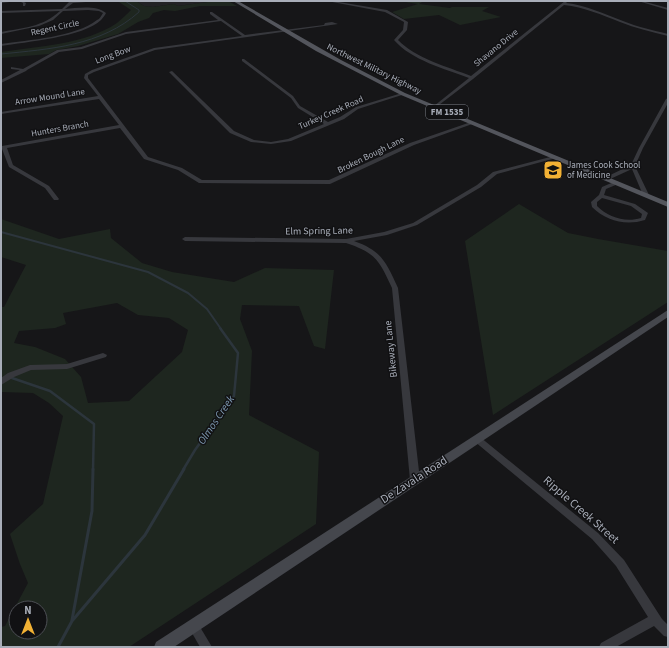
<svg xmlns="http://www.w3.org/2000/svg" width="669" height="648" viewBox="0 0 669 648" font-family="'Source Sans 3',sans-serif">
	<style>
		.built { fill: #222225 }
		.green { fill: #1e261f; fill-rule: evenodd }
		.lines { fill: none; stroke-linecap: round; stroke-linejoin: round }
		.stream-far3 { stroke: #2c353c; stroke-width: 1 }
		.stream-far2 { stroke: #2c353c; stroke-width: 2 }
		.stream-far1 { stroke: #2c353c; stroke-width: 2.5 }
		.stream { stroke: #2c353c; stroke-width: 3 }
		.street { fill: #37383d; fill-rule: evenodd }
		.secondary { fill: #45474d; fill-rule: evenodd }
		.primary { fill: #53555c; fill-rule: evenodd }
		.labels { text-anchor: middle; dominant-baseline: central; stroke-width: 3; stroke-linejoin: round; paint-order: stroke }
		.far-street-label { font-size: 9px; fill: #a8adb8; stroke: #111113 }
		.shield { fill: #111113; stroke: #7b7e86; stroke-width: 1 }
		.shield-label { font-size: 9px; font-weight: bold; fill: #a8adb8 }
		.far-poi-label { font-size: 9px; fill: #a8adb8; stroke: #111113; text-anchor: start }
		.street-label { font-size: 10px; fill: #a8adb8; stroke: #111113 }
		.water-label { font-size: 11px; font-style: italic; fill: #7f9bb3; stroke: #111113 }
		.near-street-label { font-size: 12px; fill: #a8adb8; stroke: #111113 }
	</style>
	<rect width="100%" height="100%" fill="#161618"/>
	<!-- built -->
	<polygon class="built" points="136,1 215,1 178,6 174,4 153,7 144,6"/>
	<!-- green -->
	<g class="green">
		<path d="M109 1H136L144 6 153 7 174 4 178 6 215 1H228L237 6H200L175 11 164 10 153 13 149 18 138 22 118 34 78 46 56 50 49 54 1 58V52C39 46 84 45 117 23 122 19 127 14 131 10L119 2Z"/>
		<polygon points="399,1 422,2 419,4 450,8 452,7 489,7 482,11 501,17 460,25 439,15 404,19 392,12 418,4"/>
		<polygon points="519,204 568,233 598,239 668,251 668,302 493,415 465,241"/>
		<path d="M1 219 59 239 110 229 111 238 142 263 172 272 234 282 265 268 334 270 325 349 314 346 299 306 242 305 240 319 252 351 249 415 319 452 316 524 129 647H1V627L5 626 28 583 20 564 10 534 43 504 63 416 49 403 33 393 1 392V307H4L26 265 1 257ZM117 303 138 315 169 318 188 330 182 352 129 401 88 403 81 377 65 359 35 347 14 343 19 331 55 328 66 324 63 313ZM16 608H40V632H16Z"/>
	</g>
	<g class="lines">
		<!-- stream-far3 -->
		<path class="stream-far3" d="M1 54C50 49 101 46 139 12V10L125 1"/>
		<!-- stream-far2 -->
		<polyline class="stream-far2" points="1,232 148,272 188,293 207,309 221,329"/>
		<!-- stream-far1 -->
		<g class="stream-far1">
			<polyline points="12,378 50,391 94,424 93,470"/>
			<polyline points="183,470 195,450 234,396 238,353 220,328"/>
		</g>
		<!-- stream -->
		<g class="stream">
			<polyline points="72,620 92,511 93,469"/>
			<polyline points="58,647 72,621 145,535 184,469"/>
		</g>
		<!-- street -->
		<g class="street">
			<polygon points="1,1 18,1 1,3"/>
			<polygon points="19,1 22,1 26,3 25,6 23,6 23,3"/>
			<path d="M59 1H99L73 3 65 9C78 8 96 5 106 13 105 15 103 18 101 20 84 37 25 42 1 46V44C28 40 76 37 97 20 100 19 101 16 103 13L99 11 88 10 63 11 53 20 39 26 1 34V32C23 28 43 27 60 11L1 13V11L62 9 69 2Z"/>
			<path d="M327 1H333L387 10 408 22 407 30 398 40C415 58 448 67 471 76L565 1H568L566 3C586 5 604 14 623 21 637 27 653 30 668 34V36C652 32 635 28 620 22 602 15 584 7 564 5L473 79 435 108 433 107 434 106 469 78C445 69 411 60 394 40L403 30 404 22 385 12Z"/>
			<polygon points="638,1 642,1 668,8 668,10"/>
			<polygon points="210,12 212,12 245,35 324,25 325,23 332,22 338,24 155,50 94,72 88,75 88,78 148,157 182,168 202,180 329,180 410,143 471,122 475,123 414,145 330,184 199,183 178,170 144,159 120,128 7,148 13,165 49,186 59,199 58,200 54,200 45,188 9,167 2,149 1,149 1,147 2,146 119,125 99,99 1,114 1,112 98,96 84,78 85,74 92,70 154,48 242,36 221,21 126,34 82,49 59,52 27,70 26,71 1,83 1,80 20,70 11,69 11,67 23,69 57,50 81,47 126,32 218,20 210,14"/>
			<polygon points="242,59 244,59 293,96 300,106 328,122 340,117 356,107 402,93 405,94 358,109 344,119 291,141 271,144 251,142 230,133 169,72 172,71 234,131 254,140 271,142 288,139 324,124 298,108 291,98 242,61"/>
			<polygon points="668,98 668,103 643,148 635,166 649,195 648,196 644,196 643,195 632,169 608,180 604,180 604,178 631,165 639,148 666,99"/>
			<path d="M554 156 556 157V158L497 174 481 187 417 225 387 235 354 241C382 251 386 262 398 288L420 480 418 483 415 484 412 483 410 480 392 288C379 260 376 253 346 243L185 241 182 239 185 237 346 239 384 232 413 223 477 185 493 172Z"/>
			<path d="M616 181 618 182V184L606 189 604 195 635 204 648 213 645 220C626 226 606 221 592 207L591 202 599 195 602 187ZM602 198 631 206 642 214 641 218C625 223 608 217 597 206V202Z"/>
			<polygon points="103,353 107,355 106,357 67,369 31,370 14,377 1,385 1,378 8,373 30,365 67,364"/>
			<polygon points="477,436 480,437 598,533 624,560 662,619 668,625 668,637 664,636 654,626 616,647 599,647 601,643 648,617 616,566 592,539 474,441 473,439 474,437"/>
			<polygon points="193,621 197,622 212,647 200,647 188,626 189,622"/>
		</g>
		<!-- secondary -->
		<polygon class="secondary" points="668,310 668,317 174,647 154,647 156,642"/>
		<!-- primary -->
		<polygon class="primary" points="233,1 238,1 341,60 405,93 668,202 668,207 401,95 316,51"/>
	</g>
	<!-- icons -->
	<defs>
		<symbol id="school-square" viewBox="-11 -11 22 22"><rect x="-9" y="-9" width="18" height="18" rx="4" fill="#f2b134" stroke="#111113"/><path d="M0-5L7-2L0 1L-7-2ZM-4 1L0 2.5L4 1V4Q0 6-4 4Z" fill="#111"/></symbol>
	</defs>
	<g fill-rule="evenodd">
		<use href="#school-square" x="542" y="159" width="22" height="22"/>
	</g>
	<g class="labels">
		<!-- far-street labels -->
		<g class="far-street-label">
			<text transform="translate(55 28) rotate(-12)">Regent Circle</text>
			<text transform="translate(496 48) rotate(-39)">Shavano Drive</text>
			<text transform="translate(113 55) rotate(-20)">Long Bow</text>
			<text transform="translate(374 69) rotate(26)">Northwest Military Highway</text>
			<text transform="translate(50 97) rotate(-9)">Arrow Mound Lane</text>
			<text transform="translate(331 113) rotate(-24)">Turkey Creek Road</text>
			<text transform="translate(60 129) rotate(-10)">Hunters Branch</text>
			<text transform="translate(371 155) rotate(-26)">Broken Bough Lane</text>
		</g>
		<!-- shield labels -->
		<rect class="shield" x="426" y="105" width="42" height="14" rx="3"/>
		<g class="shield-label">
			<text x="447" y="112">FM 1535</text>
		</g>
		<!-- far-poi labels -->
		<g class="far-poi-label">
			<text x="567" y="165">James Cook School<tspan x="567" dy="10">of Medicine</tspan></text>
		</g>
		<!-- street labels -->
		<g class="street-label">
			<text transform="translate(319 231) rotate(-1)">Elm Spring Lane</text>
			<text transform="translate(391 349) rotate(-96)">Bikeway Lane</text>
		</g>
		<!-- water labels -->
		<g class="water-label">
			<text transform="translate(216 420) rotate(-56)">Olmos Creek</text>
		</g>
		<!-- near-street labels -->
		<g class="near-street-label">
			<text transform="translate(414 480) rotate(-33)">De Zavala Road</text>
			<text transform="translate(581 510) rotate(41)">Ripple Creek Street</text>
		</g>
	</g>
	<!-- border -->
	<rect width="669" height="648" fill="none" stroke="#a8adb8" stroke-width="4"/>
	<!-- north arrow -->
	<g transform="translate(28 620)"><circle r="19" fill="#111113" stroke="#4d4f55"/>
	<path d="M0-3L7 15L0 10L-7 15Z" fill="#f2b134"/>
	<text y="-6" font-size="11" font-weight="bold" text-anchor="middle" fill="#a8adb8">N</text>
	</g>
</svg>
